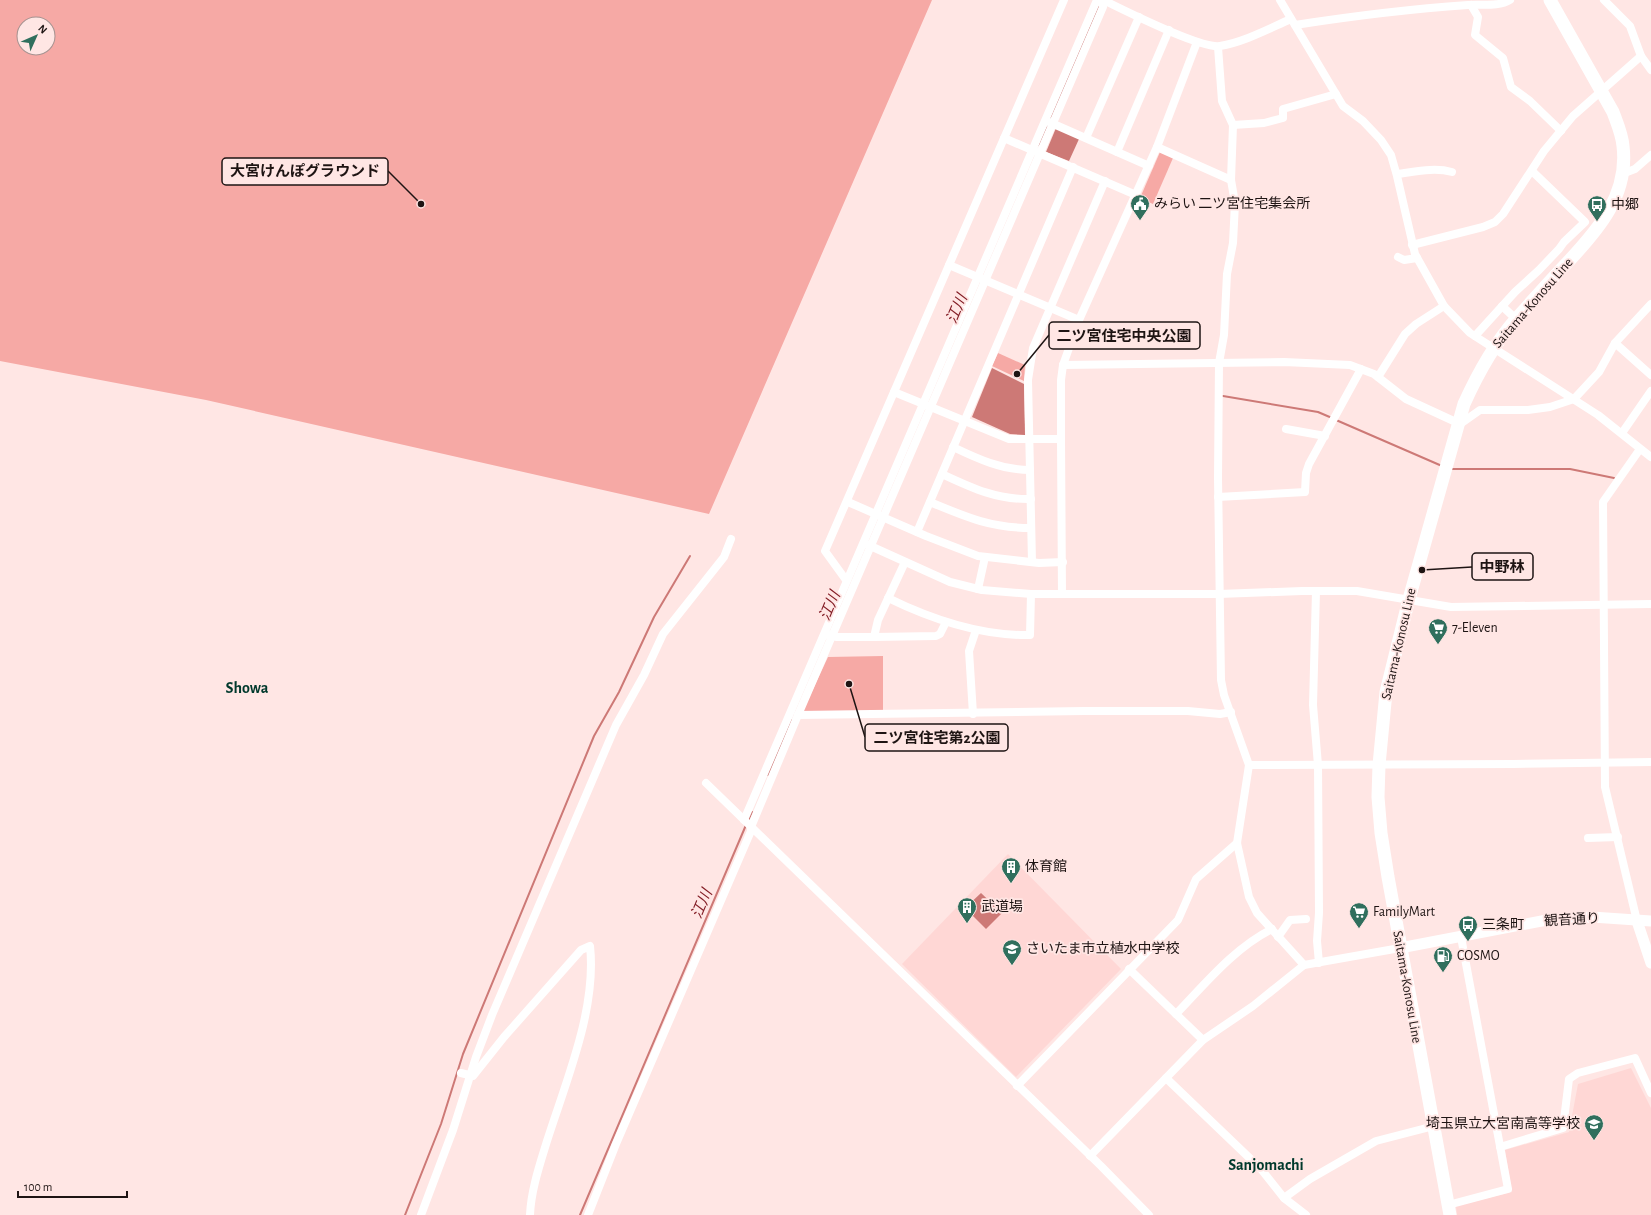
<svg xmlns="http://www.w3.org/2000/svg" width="1651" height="1215" viewBox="0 0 1651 1215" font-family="'Alegreya Sans','Noto Sans JP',sans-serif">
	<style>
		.built { fill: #ffd7d5 }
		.green { fill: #f6a9a5; fill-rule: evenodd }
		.water { fill: #cd7976 }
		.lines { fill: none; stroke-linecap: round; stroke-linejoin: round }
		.stream { stroke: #cd7976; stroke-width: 2 }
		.street { stroke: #fff; stroke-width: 8 }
		.secondary { stroke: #fff; stroke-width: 11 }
		.primary { stroke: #fff; stroke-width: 13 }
		.labels { text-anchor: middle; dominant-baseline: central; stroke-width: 3.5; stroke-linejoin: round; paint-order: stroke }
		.poi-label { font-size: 14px; fill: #1e1413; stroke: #ffe6e4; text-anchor: start }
		.street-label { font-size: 14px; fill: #1e1413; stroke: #ffe6e4 }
		.water-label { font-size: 15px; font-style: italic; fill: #831d25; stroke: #ffe6e4 }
		.quarter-label { font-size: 16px; font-weight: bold; fill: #00392c; stroke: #ffe6e4 }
		.leader { fill: none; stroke: #1e1413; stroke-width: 1.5 }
		.callout-dot { fill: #1e1413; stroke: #ffe6e4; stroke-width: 1.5 }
		.callout { fill: #ffe6e4; stroke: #1e1413; stroke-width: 1.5 }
		.callout-label { font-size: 15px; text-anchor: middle; font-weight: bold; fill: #1e1413 }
	</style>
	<rect width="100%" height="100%" fill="#ffe6e4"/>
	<!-- built -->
	<g class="built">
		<polygon points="1008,854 1121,969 1016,1077 902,964"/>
		<polygon points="1631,1068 1651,1108 1651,1215 1457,1215 1456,1206 1512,1192 1505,1150 1569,1132 1578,1084"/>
	</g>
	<!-- green -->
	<g class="green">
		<path d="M0 0H932L709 514 206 400 0 361ZM24 24H48V48H24Z"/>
		<polygon points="1160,152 1173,158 1153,204 1140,198"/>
		<polygon points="998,353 1025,365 1024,381 992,366"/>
		<polygon points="883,656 883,711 802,713 828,657"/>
	</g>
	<!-- water -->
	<g class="water">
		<polygon points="1056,128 1079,139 1069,161 1046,152"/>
		<polygon points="992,368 1024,384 1025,435 1010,434 972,417"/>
		<polygon points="981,893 1002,913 986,929 965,908"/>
	</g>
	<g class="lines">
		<!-- stream -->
		<g class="stream">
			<polyline points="1050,119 1099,7"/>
			<polyline points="1039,145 1049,123"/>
			<polyline points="1223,396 1318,412 1332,418"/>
			<polyline points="1336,420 1442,466"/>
			<polyline points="1450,469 1570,469 1614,478"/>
			<polyline points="768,775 791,720"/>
			<polyline points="748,821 752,812"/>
			<polyline points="405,1215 441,1124 463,1054 594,736 619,692 654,617 690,556"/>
			<polyline points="580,1215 746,825"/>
		</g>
		<!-- street -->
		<g class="street">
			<path d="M1103 0C1124 10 1200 49 1220 46 1244 42 1268 29 1291 19"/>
			<polyline points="1280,0 1343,106 1363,121 1381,140 1391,155 1397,176 1415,254 1444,306 1470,333 1598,415 1651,457"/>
			<polyline points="1604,0 1630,26 1641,56 1651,70"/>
			<polyline points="1471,5 1478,17 1475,35 1503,58 1511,87 1530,101 1561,131"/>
			<path d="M1295 25C1353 16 1410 9 1468 5 1481 4 1499 7 1510 0"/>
			<polyline points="1218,47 1222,101 1233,125 1231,180 1235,203 1233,243 1227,274 1224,335 1219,363 1218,478 1221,680 1224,695 1249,765 1237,843 1249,897 1257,913 1304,965"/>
			<polyline points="1049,122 1149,166"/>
			<polyline points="1233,125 1264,123 1283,118 1283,109 1336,94"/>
			<polyline points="1004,138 1136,195"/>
			<polyline points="1086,138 1139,17"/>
			<polyline points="1157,147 1231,180"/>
			<polyline points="1117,152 1169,30"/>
			<path d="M1397 174C1414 172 1434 167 1452 172"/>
			<polyline points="1622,174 1635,169 1651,155"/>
			<polyline points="1412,245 1483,227 1495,222 1503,214 1544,151 1573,116 1641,56"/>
			<polyline points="1398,257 1404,260 1417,258"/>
			<polyline points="949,265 1079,320"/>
			<polyline points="1502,306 1516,319"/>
			<polyline points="1475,336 1515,292 1539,270 1559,249 1564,242 1585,222 1532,171"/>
			<polyline points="1615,343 1651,375"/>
			<polyline points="1063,365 1284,362 1350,365 1374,374 1406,399 1458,423 1463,422 1480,410 1528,410 1550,407 1574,399 1599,372 1615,343 1651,304"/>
			<polyline points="1378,377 1405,334 1416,324 1444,306"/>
			<polyline points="894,392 1009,439 1061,439"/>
			<polyline points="1286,429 1325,436"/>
			<polyline points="1622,433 1651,391"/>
			<path d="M953 447C978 459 1002 470 1030 470"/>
			<path d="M942 474C972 488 997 500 1031 499"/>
			<polyline points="1218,497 1305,492 1306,473 1309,464 1361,369"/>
			<polyline points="848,502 926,536 978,556 1039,563 1063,562"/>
			<path d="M930 502C966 517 991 528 1031 528"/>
			<polyline points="917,532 1073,167"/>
			<polyline points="866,544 950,582 982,590 1031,594 1219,594 1302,591 1357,591 1451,607 1651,604"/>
			<polyline points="1032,562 1028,380 1033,348 1105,181"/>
			<polyline points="846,580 825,551 1064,0"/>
			<polyline points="978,589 985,557"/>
			<polyline points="1316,591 1313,705 1318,765 1319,913 1317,941 1319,963"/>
			<polyline points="1062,594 1061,439 1061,380 1063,365 1079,320 1157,147 1197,42"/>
			<path d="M888 598C933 620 980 636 1030 635L1031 594"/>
			<polyline points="828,635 837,637 874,637 878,620 905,562"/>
			<polyline points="874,637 936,636 940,634 946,622"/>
			<polyline points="973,714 969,651 976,630"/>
			<polyline points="798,715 1084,711 1188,711 1220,714 1231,712"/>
			<polyline points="1249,765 1513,764 1651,762"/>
			<polyline points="706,783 1101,1166 1149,1215"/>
			<polyline points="744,820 1097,0"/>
			<polyline points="1588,838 1618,837"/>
			<polyline points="1637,921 1605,787 1603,502 1640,449"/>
			<polyline points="1278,937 1290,920 1306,919"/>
			<polyline points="1129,969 1203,1040"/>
			<path d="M1176 1014C1205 984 1234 948 1272 929"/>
			<path d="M461 1073 473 1076 504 1037 581 950 590 946C597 1009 566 1081 547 1141 540 1164 531 1190 530 1215"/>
			<polyline points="1166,1078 1261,1169 1284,1198 1306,1215"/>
			<polyline points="1017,1086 1178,920 1196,879 1237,843"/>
			<polyline points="1500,1147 1563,1128 1569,1079 1578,1073 1635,1058 1651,1093"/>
			<polyline points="1090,1156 1203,1040 1253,1006 1304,965 1400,948"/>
			<polyline points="1284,1198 1310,1179 1376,1141 1434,1126"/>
			<polyline points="1448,1205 1508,1189 1461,937"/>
			<polyline points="421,1215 453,1130 476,1057 492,1015 616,725 644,675 663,634 724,557 731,539"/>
			<polyline points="588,1215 616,1144 751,831 751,827 798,715 1103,7 1102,0"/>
		</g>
		<!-- secondary -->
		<g class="secondary">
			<polyline points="1637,921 1651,963"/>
			<polyline points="1400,948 1552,919 1592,917 1651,921"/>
		</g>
		<!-- primary -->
		<path class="primary" d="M1450 1215 1388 877 1381 833 1378 797 1379 765 1386 692 1409 599 1464 404C1478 373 1494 344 1516 319 1533 300 1550 281 1567 263 1598 230 1629 195 1623 146 1622 134 1617 123 1613 112L1550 0"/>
	</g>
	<!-- icons -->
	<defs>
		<symbol id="civic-pin" viewBox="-11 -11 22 30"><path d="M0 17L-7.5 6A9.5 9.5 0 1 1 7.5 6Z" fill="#306f5d" stroke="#ffe6e4"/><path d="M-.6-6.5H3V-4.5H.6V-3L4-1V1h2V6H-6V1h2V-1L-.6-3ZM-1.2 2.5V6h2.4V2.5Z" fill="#fff"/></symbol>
		<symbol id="bus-pin" viewBox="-11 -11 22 30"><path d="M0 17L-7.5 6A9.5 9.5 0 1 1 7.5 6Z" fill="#306f5d" stroke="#ffe6e4"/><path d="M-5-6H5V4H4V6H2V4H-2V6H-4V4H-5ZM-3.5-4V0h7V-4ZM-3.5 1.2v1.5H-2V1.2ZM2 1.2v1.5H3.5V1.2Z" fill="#fff"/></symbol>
		<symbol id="supermarket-pin" viewBox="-11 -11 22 30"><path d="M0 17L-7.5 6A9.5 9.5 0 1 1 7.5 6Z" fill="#306f5d" stroke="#ffe6e4"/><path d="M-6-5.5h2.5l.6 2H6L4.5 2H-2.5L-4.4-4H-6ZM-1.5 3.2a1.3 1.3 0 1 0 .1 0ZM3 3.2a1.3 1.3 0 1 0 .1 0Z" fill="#fff"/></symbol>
		<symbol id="building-pin" viewBox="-11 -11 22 30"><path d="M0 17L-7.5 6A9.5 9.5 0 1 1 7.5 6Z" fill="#306f5d" stroke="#ffe6e4"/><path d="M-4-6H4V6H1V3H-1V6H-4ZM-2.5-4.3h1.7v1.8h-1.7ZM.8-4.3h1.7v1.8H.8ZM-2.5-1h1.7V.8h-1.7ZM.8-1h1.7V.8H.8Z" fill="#fff"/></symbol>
		<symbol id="school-pin" viewBox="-11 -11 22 30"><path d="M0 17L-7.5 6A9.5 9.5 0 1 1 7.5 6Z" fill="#306f5d" stroke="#ffe6e4"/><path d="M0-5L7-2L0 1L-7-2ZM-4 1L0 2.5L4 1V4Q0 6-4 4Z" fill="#fff"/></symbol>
		<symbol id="fuel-pin" viewBox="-11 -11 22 30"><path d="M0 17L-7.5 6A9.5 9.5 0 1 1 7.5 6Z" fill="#306f5d" stroke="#ffe6e4"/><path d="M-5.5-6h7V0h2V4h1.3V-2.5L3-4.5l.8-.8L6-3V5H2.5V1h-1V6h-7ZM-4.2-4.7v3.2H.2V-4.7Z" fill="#fff"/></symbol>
	</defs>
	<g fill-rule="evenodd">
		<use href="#civic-pin" x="1129" y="193" width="22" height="30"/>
		<use href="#bus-pin" x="1586" y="194" width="22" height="30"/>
		<use href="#supermarket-pin" x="1427" y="617" width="22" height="30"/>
		<use href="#building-pin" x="1000" y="856" width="22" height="30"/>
		<use href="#building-pin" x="956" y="896" width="22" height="30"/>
		<use href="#supermarket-pin" x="1348" y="901" width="22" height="30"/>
		<use href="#bus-pin" x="1457" y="914" width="22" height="30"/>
		<use href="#school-pin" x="1001" y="938" width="22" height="30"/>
		<use href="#fuel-pin" x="1432" y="945" width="22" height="30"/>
		<use href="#school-pin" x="1583" y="1113" width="22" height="30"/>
	</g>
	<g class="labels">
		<!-- poi labels -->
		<g class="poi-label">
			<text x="1154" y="204">みらい 二ツ宮住宅集会所</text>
			<text x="1611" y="205">中郷</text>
			<text x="1452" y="628">7-Eleven</text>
			<text x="1025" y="867">体育館</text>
			<text x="981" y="907">武道場</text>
			<text x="1373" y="912">FamilyMart</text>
			<text x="1482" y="925">三条町</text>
			<text x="1026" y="949">さいたま市立植水中学校</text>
			<text x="1457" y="956">COSMO</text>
			<text x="1580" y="1124" text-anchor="end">埼玉県立大宮南高等学校</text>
		</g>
		<!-- street labels -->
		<g class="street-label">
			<text transform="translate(1533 303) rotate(-49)">Saitama-Konosu Line</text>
			<text transform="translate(1399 644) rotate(-77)">Saitama-Konosu Line</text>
			<text transform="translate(1572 920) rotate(-3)">観音通り</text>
			<text transform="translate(1407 987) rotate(80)">Saitama-Konosu Line</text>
		</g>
		<!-- water labels -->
		<g class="water-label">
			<text transform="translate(957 309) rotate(-67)">江川</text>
			<text transform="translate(830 606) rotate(-67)">江川</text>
			<text transform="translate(702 904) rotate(-67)">江川</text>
		</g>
		<!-- quarter labels -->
		<g class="quarter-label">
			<text x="247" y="688">Showa</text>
			<text x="1266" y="1165">Sanjomachi</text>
		</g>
	</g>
	<!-- callouts -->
	<path class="leader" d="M421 204L388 171M1017 374L1049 335M1422 570L1472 567M849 684L865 737"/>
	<g class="callout-dot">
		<circle cx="421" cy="204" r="4"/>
		<circle cx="1017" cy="374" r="4"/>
		<circle cx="1422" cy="570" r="4"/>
		<circle cx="849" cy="684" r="4"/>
	</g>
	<g class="callout">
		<rect x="222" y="158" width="166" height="27" rx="4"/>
		<rect x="1049" y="322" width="151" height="27" rx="4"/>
		<rect x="1472" y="553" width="61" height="27" rx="4"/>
		<rect x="865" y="724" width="143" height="27" rx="4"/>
	</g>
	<g class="callout-label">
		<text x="305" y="176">大宮けんぽグラウンド</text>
		<text x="1124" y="341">二ツ宮住宅中央公園</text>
		<text x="1502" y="572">中野林</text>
		<text x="937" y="743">二ツ宮住宅第2公園</text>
	</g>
	<!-- north arrow -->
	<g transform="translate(36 36) rotate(45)"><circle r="19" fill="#ffe6e4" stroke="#a59290"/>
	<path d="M0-3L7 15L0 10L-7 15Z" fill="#306f5d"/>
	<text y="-6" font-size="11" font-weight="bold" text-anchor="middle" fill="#1e1413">N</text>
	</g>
	<!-- scale -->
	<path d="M18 1191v6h109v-6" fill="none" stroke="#1e1413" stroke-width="2"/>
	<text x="24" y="1191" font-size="12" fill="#1e1413" stroke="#ffe6e4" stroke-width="3" paint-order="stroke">100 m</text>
</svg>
